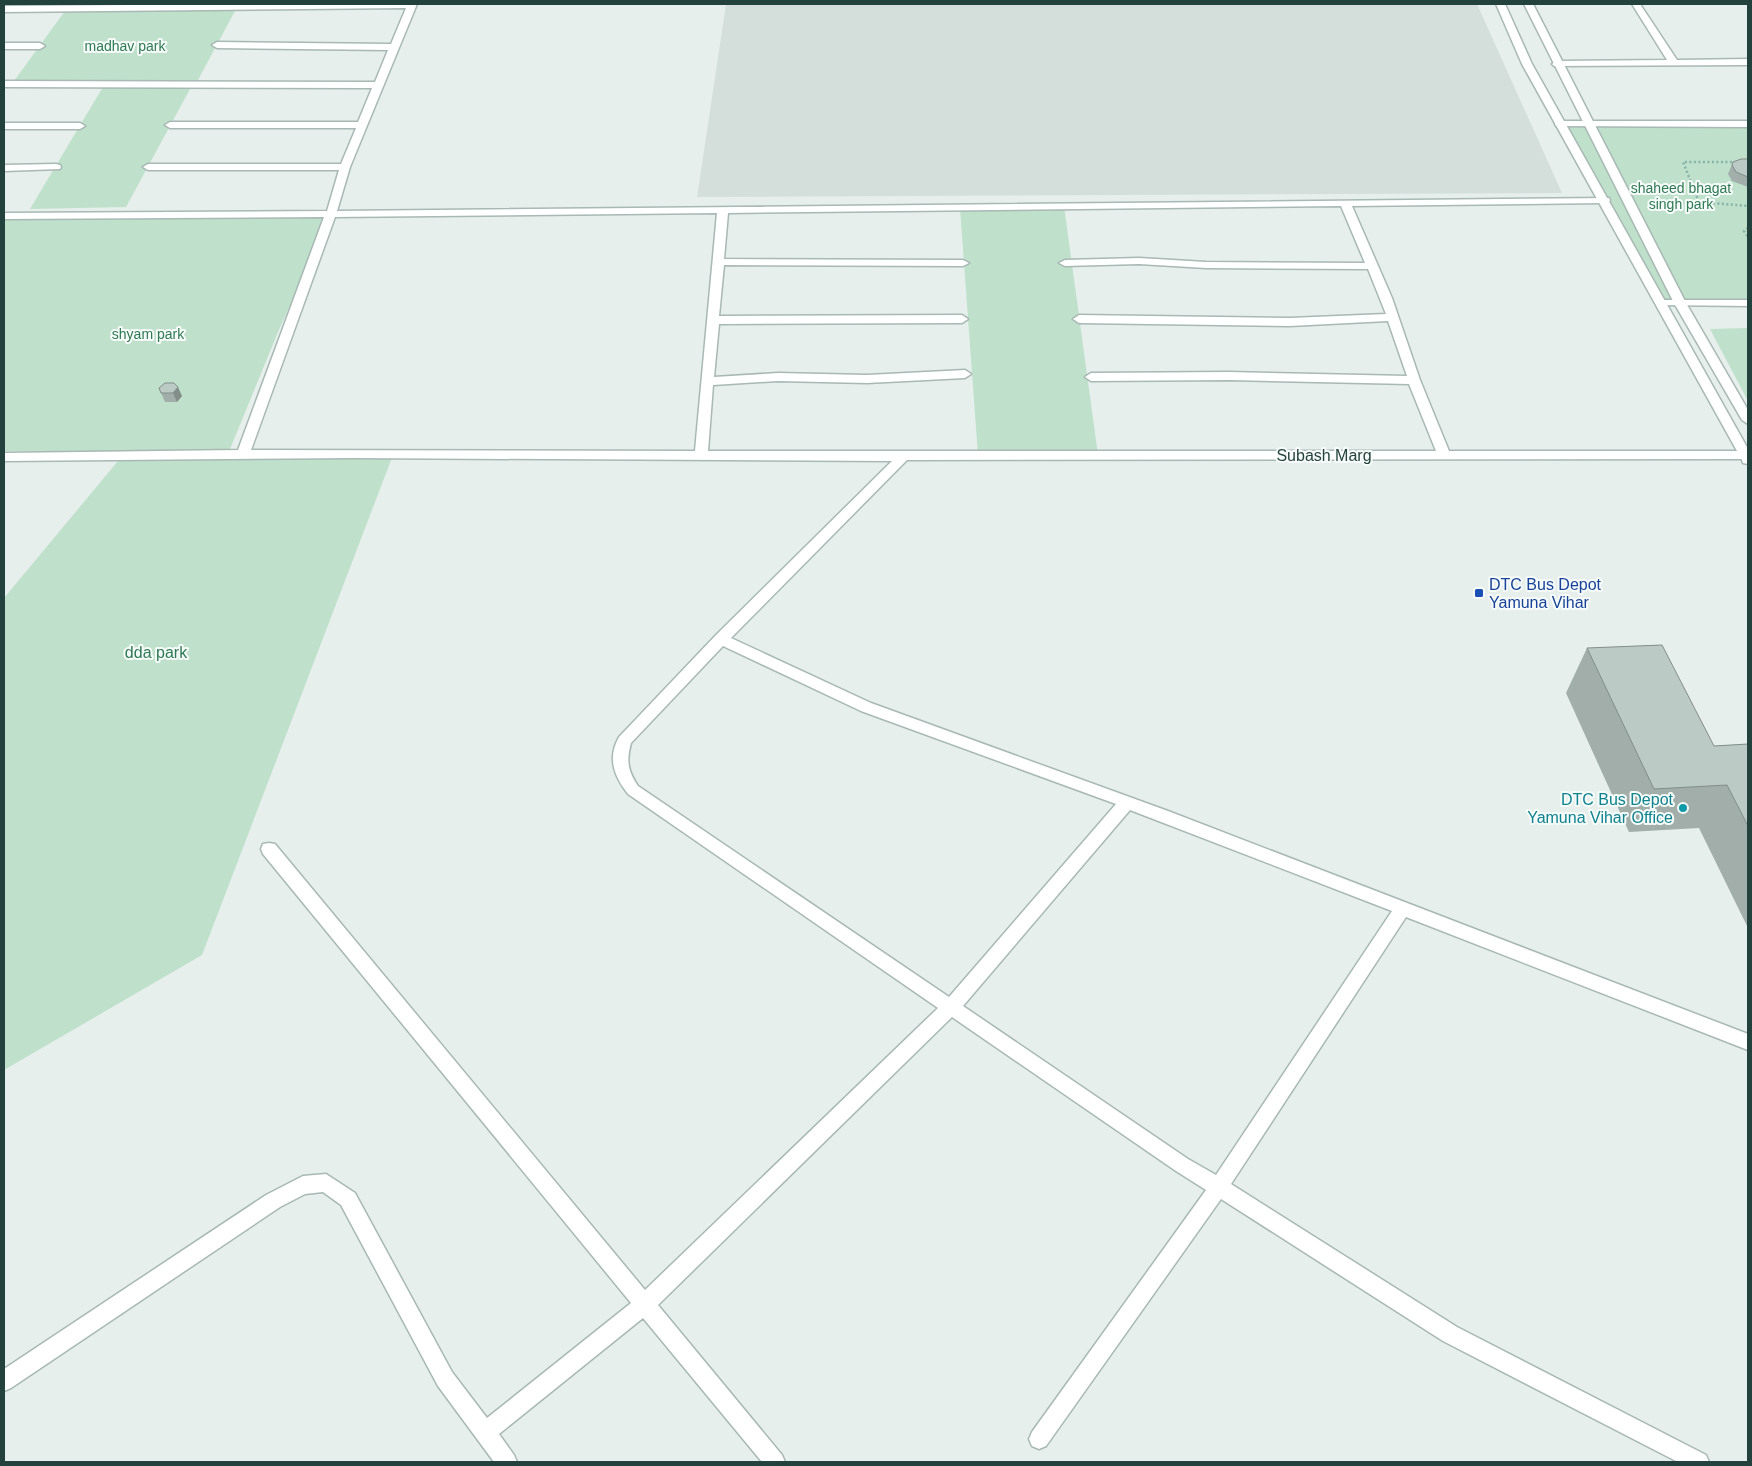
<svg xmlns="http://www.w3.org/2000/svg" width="1752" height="1466" viewBox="0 0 1752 1466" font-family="Arial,sans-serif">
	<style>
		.built { fill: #d4dfdb }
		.green { fill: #bfe0cb }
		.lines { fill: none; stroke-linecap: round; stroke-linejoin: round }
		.minor-casing { stroke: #a8b8b4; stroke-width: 3 }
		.tertiary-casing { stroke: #a8b8b4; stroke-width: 3 }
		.path { stroke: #86b3a9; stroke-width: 2.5; stroke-dasharray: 2 2.5; stroke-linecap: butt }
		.minor { fill: #fff; fill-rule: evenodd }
		.tertiary { fill: #fff; fill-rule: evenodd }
		.wall { fill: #a1aea9 }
		.shaded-wall { fill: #838d8a }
		.building { fill: #bbcac5; stroke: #838d8a }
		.transit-dot { fill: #1a4fb4; stroke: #f7fbf9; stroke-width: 2 }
		.culture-dot { fill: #0f9aa8; stroke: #f7fbf9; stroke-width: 2 }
		.labels { text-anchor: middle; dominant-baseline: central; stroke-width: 4; stroke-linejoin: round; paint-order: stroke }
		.far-park-label { font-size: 14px; fill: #2d7a53; stroke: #f7fbf9 }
		.street-label { font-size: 16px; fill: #24423d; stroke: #f7fbf9 }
		.transit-label { font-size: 16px; fill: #164399; stroke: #f7fbf9; text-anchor: start }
		.park-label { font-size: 16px; fill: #2d7a53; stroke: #f7fbf9 }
		.culture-label { font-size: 16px; fill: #0d838f; stroke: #f7fbf9; text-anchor: end }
	</style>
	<rect width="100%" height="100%" fill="#e6efec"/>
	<!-- built -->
	<polygon class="built" points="726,4 1477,4 1562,193 697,197"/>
	<!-- green -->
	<g class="green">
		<polygon points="65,11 235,11 198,80 14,81"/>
		<polygon points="103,87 190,89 126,207 30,209"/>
		<polygon points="1562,126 1748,128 1748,302 1665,302"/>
		<polygon points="1064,206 1098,455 978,455 960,208"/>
		<polygon points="331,214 278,332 228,454 393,455 202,955 4,1070 4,598 123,455 189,454 4,451 4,216"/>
		<polygon points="1748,328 1748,401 1710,329"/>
	</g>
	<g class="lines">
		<defs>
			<g id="minor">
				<path d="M253 4H417L350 167 337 211 1609 198 1610 200 1609 202 1605 203 1352 206 1392 298 1420 380 1449 451H1748V459L907 460 731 638 871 703 1168 811 1748 1034V1050L1406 917 1231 1184 1457 1327 1706 1455 1709 1462H1678L1443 1341 1221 1199 1046 1446 1039 1449 1032 1446 1029 1439 1032 1432 1206 1190 1176 1171 952 1017 658 1305 782 1455 785 1462H762L643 1318 499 1434 514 1455 517 1462H494L438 1386 341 1205 323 1192 305 1194 280 1207 11 1388 4 1391V1369L266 1195 303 1176 326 1174 355 1193 452 1372 487 1418 631 1303 263 854 261 849 263 844 269 843 275 844 645 1290 938 1008 628 794C614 776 607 758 619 737L716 635 892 461 352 458 4 461V453L238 450 324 217 4 219V213L327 211 339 170H148L143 167 148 164H341L356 128H170L165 125 170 122H358L372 88 4 87V81L375 82 388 50 217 48 212 45 217 42 391 44 406 8 4 12V6ZM1341 206 1365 263 1206 262 1139 258 1065 260 1059 263 1065 266 1139 264 1206 268 1368 269 1386 314 1290 318 1079 315 1073 319 1079 323 1290 326 1388 321 1407 376 1229 372 1091 373 1085 377 1091 381 1229 380 1409 384 1436 451H708L713 385 778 381 867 383 965 378 971 374 965 370 867 375 778 373 714 377 719 324 962 323 968 319 962 315 719 316 724 265 963 266 969 263 963 260 724 259 728 213ZM717 213 695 451 251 450 335 217ZM723 646 861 711 1116 804 949 997 638 786C628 771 626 761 631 743ZM1130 810 1392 911 1216 1175 1188 1159 963 1006Z"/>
				<polygon points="1632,4 1640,4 1677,60 1748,59 1748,65 1554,66 1552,64 1557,61 1667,60"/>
				<polygon points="4,43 40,43 45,46 40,49 4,49"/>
				<polygon points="1560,121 1748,121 1748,127 1556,126 1555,124 1556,122"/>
				<polygon points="4,123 80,123 85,126 80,129 4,129"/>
				<polygon points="56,164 60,165 61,167 60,169 4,171 4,165"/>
				<polygon points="1661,300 1748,300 1748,306 1657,305 1655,303"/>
			</g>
			<g id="tertiary">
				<polygon points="1496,4 1505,4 1532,64 1748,449 1748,464 1743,463 1742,460 1522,64"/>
				<polygon points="1524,4 1533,4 1686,303 1748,410 1748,424 1742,420 1674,303"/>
			</g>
		</defs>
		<!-- minor casing -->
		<use href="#minor" class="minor-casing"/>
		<!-- tertiary casing -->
		<use href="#tertiary" class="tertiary-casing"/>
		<!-- path -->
		<g class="path">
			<polyline points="1699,202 1683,162 1738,162"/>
			<polyline points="1668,204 1699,202 1748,206"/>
			<polyline points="1748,228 1744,231 1748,237"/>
		</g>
		<!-- minor -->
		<use href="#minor" class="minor"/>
		<!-- tertiary -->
		<use href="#tertiary" class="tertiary"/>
	</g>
	<!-- wall -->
	<g class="wall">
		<polygon points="1748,159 1748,187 1732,181 1728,174 1733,162"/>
		<polygon points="165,383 182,396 177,402 165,402 159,388"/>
		<polygon points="1587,648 1714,746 1748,744 1748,928 1699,828 1629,832 1566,693"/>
	</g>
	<!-- shaded-wall -->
	<polygon class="shaded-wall" points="178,387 182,396 177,402 173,393"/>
	<!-- building -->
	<g class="building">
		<polygon points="1741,159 1748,159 1748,177 1736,172 1732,165 1733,162"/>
		<polygon points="165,383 174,383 178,387 173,393 161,393 159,388"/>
		<polygon points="1662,645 1714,746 1748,744 1748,826 1727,785 1654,789 1587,648"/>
	</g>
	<!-- markers -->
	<rect class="transit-dot" x="1474" y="588" width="10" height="10" rx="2.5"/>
	<circle class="culture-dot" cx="1683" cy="808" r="5"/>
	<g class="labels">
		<!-- far-park labels -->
		<g class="far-park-label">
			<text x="125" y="46">madhav park</text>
			<text x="1681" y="188">shaheed bhagat<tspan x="1681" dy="16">singh park</tspan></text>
			<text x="148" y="334">shyam park</text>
		</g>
		<!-- street labels -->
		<g class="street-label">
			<text x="1324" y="455">Subash Marg</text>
		</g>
		<!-- transit labels -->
		<g class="transit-label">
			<text x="1489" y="584">DTC Bus Depot<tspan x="1489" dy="18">Yamuna Vihar</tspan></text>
		</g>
		<!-- park labels -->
		<g class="park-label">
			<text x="156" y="652">dda park</text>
		</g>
		<!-- culture labels -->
		<g class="culture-label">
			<text x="1673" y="799">DTC Bus Depot<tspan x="1673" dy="18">Yamuna Vihar Office</tspan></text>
		</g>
	</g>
	<!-- border -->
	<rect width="1752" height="1466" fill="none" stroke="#24423d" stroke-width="10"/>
</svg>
